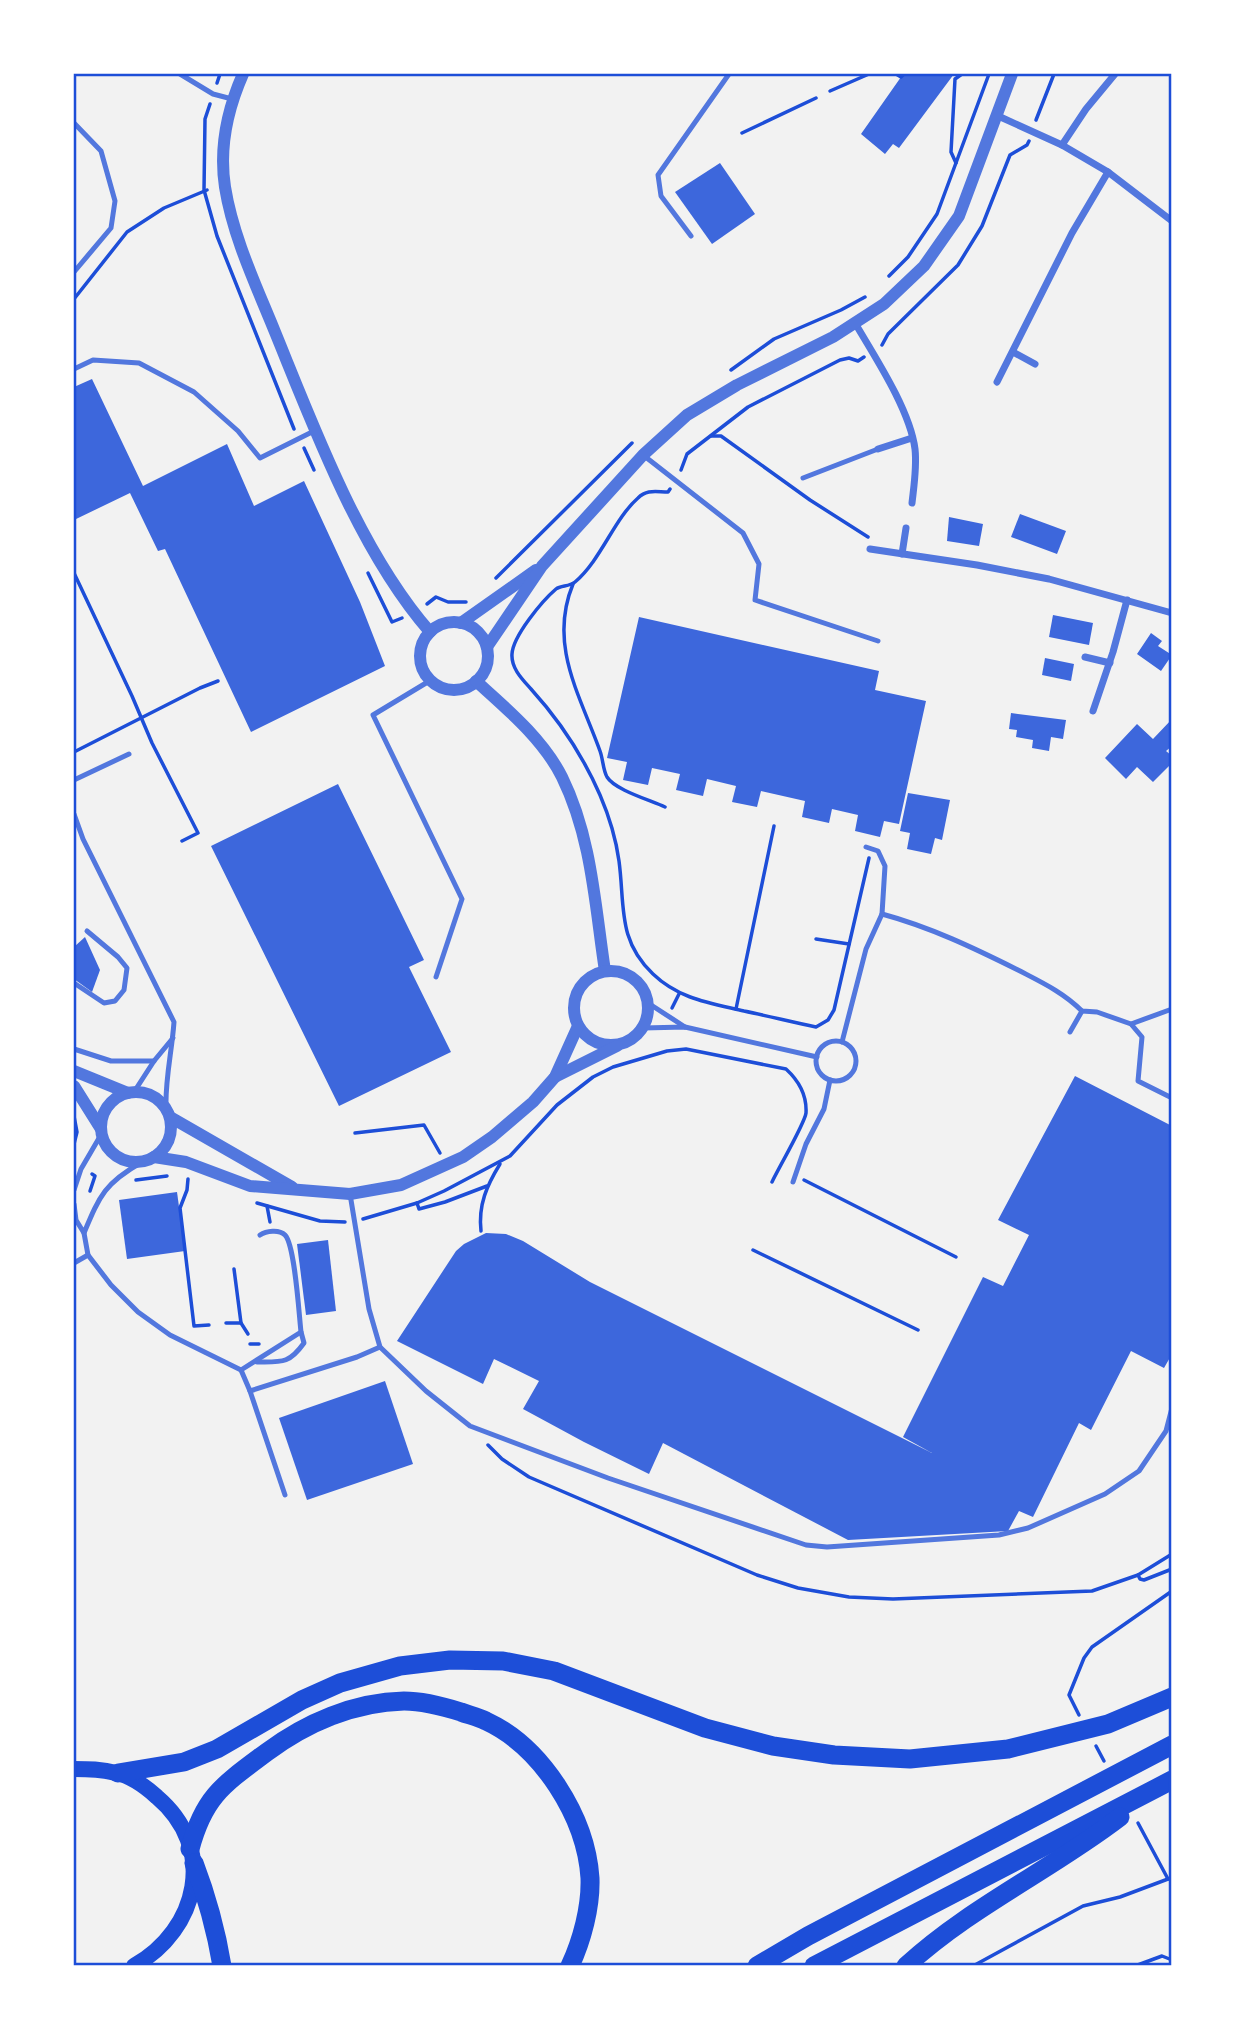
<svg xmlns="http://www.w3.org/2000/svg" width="1245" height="2039" viewBox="0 0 1245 2039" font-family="Helvetica,sans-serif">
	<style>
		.building { fill: #3d67dc }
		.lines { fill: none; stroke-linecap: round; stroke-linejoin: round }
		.path { stroke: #1d4ed8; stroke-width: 3.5 }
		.service { stroke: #5277de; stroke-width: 5 }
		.minor { stroke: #5277de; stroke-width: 7 }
		.tertiary { stroke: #5277de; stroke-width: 12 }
		.primary { stroke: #1d4ed8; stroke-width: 16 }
		.motorway { stroke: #1d4ed8; stroke-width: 19 }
		.neatline { fill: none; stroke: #1d4ed8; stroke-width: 2.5 }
	</style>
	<rect width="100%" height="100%" fill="#f2f2f2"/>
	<!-- building -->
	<g class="building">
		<polygon points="896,74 954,74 899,148 893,144 885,154 861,134 901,77"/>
		<polygon points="720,163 755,214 712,244 675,192"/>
		<polygon points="92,379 143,486 227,444 254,506 304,481 360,602 385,666 251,732 165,549 158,551 130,493 74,520 74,387"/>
		<polygon points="1020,514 1066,531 1057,554 1011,537"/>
		<polygon points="949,517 983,524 979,546 947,541"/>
		<polygon points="1053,615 1093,623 1089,645 1049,637"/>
		<polygon points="639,617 879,671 875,690 926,701 899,824 884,821 880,837 855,831 858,815 832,809 829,823 802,817 805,801 761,791 757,807 732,802 736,786 707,779 703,796 676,790 680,774 652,768 648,785 623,780 627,762 607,758"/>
		<polygon points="1151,633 1162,641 1158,646 1172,655 1161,671 1137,654"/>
		<polygon points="1045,658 1074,664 1071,681 1042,675"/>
		<polygon points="1011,713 1066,720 1063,739 1051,737 1049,751 1032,748 1033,740 1016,737 1017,730 1009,729"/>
		<polygon points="1172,719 1172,746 1166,751 1172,756 1172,763 1153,782 1137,767 1126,779 1105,758 1137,724 1153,739"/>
		<polygon points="338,784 424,960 409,967 451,1052 339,1106 211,846"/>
		<polygon points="908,793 950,800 942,840 935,838 931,854 907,849 910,833 900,831"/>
		<polygon points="85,937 100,970 92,992 74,979 74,947"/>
		<polygon points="1075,1076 1172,1126 1172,1354 1164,1368 1131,1351 1091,1430 1079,1423 1033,1517 1019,1511 1008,1531 848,1540 663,1443 649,1474 584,1442 523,1409 539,1381 494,1359 483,1384 397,1341 456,1251 464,1244 486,1233 506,1234 523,1241 590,1282 932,1453 903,1437 983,1277 1003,1286 1029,1235 998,1220"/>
		<polygon points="177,1192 185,1251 127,1259 119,1200"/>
		<polygon points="328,1240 336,1311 306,1315 297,1244"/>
		<polygon points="385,1381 413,1464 307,1500 279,1418"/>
	</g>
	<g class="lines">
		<!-- path -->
		<g class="path">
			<polyline points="896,74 901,77 904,74"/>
			<polyline points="217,83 220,74"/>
			<polyline points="830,91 869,74"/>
			<polyline points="210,104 205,119 204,190 217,236 294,429"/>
			<polyline points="1036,120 1054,74"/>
			<polyline points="742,133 816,98"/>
			<polyline points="956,163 951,152 955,79 962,74"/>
			<polyline points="889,276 908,257 937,214 989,74"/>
			<polyline points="74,299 127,232 164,208 207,190"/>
			<polyline points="882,345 888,334 958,265 982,226 1010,155 1027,145 1029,141"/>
			<polyline points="731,370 774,339 841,310 865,297"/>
			<polyline points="711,436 721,436 810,500 868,537"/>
			<polyline points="304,448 314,470"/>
			<polyline points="681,470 687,454 748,407 840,360 849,358 858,361 864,357"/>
			<path d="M670 489 668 492C656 492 647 489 638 498 614 519 601 560 575 582 569 587 561 585 556 589 542 601 513 636 512 654 511 668 522 679 531 689 560 721 583 756 600 795 609 816 616 839 619 861 625 905 617 940 653 974 679 999 710 1003 744 1011 768 1016 792 1022 816 1027L828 1020 834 1010 869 858"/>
			<polyline points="74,573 132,696 152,743 198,833 182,841"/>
			<polyline points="368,573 392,622 402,618"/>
			<polyline points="496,578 632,443"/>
			<path d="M573 584C548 645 580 695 600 751 603 759 603 770 607 777 615 790 650 800 665 807"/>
			<polyline points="427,604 436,597 448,602 466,602"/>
			<polyline points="74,752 200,688 218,681"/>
			<polyline points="816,939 849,944"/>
			<polyline points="672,1008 679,994"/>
			<polyline points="736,1009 774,826"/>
			<polyline points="74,1116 77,1132 74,1144"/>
			<polyline points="355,1133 424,1125 440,1153"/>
			<polyline points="188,1179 187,1190 180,1208 194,1326 209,1325"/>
			<polyline points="136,1180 167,1176"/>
			<polyline points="804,1180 956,1257"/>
			<polyline points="90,1191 95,1176 92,1174"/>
			<polyline points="257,1203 320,1221 345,1222"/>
			<polyline points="417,1203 419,1209 445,1202 487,1186"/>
			<polyline points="267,1206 270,1222"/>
			<path d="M363 1219 417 1203 444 1191 510 1156 557 1105 593 1077 613 1067 667 1051 686 1049 786 1069C798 1080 807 1095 806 1113 805 1123 778 1169 772 1182"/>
			<path d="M481 1231C478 1205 487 1185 500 1164"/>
			<polyline points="753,1250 918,1330"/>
			<polyline points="226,1323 241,1323 234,1269"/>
			<polyline points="241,1323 248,1334"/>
			<polyline points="250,1344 259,1344"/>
			<polyline points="488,1445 502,1459 529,1477 757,1575 798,1588 849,1597 893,1599 1092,1591 1138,1575 1172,1554"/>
			<polyline points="1138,1575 1140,1579 1144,1580 1172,1569"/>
			<polyline points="1079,1715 1069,1695 1084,1658 1092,1647 1172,1591"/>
			<polyline points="1096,1746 1104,1761"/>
			<polyline points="1138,1823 1168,1879 1172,1878"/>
			<polyline points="973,1966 1083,1906 1120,1897 1168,1879"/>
			<polyline points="1135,1966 1162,1956 1172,1960"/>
		</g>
		<!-- service -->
		<g class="service">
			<polyline points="180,74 213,94 232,99"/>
			<polyline points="74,123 101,151 115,201 111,228 74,272"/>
			<polyline points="691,236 661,196 658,175 729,74"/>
			<polyline points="74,369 93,360 139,363 194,392 238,431 260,458 314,431"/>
			<polyline points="643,455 743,533 759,564 755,600 878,641"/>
			<polyline points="803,478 878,449"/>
			<polyline points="431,680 373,715 462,899 436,977"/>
			<polyline points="74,780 129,754"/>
			<path d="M74 814 83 839 174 1022C172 1051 165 1079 166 1108"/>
			<path d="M882 914C930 927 974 948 1018 970 1041 982 1063 992 1082 1011L1097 1012 1131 1024 1142 1037 1138 1081 1172 1098"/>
			<polyline points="74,983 104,1003 115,1001 124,990 127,968 118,957 87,931"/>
			<polyline points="648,1003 685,1027"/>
			<polyline points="1131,1024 1172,1009"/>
			<polyline points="643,1028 685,1027 817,1057"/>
			<polyline points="1070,1032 1082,1011"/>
			<circle cx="836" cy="1061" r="20"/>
			<polyline points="842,1042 866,949 882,914 885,866 878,851 866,847"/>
			<polyline points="74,1049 111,1061 154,1061"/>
			<polyline points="134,1092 154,1061 173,1038"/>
			<polyline points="793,1182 806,1144 824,1109 830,1080"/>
			<polyline points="74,1190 81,1169 102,1133"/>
			<polyline points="350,1194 369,1309 380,1347 426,1391 470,1426 608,1478 806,1545 827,1547 999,1535 1028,1528 1105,1494 1139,1471 1166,1431 1172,1408"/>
			<path d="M74 1204 76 1220 84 1233C100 1195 105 1183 142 1162"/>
			<polyline points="84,1233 88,1255 111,1285 138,1312 170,1335 241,1370 250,1391 357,1357 380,1347"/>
			<polyline points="74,1263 88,1255"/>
			<path d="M257 1362C282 1362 289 1364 304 1343L301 1332"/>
			<path d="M241 1370 301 1332C299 1315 295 1245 285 1235 279 1229 266 1231 260 1235"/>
			<polyline points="250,1391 285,1495"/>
		</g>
		<!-- minor -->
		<g class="minor">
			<polyline points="996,115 1062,145 1108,172 1172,221"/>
			<polyline points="1062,145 1086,109 1115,74"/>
			<path d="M855 323C875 357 910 410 915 449 917 467 914 485 912 503"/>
			<polyline points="1013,352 1035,364"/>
			<polyline points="997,382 1072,233 1108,172"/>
			<polyline points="878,449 912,438"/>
			<polyline points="870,549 977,565 1049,579 1172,613"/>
			<polyline points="902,554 906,528"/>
			<polyline points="1085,657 1110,663"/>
			<polyline points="1093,711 1113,652 1127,600"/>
		</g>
		<!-- tertiary -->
		<g class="tertiary">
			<path d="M243 74C228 108 219 148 225 187 233 237 256 285 275 332 315 430 360 552 430 632"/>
			<circle cx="454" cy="656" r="34"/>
			<polyline points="461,623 536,570"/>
			<polyline points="487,647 542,566 643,455 687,415 737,385 833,337 884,304 924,266 959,216 1012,74"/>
			<path d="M476 681C507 709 543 739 562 777 592 838 595 906 605 971"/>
			<circle cx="611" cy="1008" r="37"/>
			<polyline points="74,1071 128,1093"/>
			<polyline points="555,1077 617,1046"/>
			<polyline points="74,1086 101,1129"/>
			<circle cx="136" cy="1127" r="35"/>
			<polyline points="170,1117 292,1187"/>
			<polyline points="154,1157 186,1162 250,1186 350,1194 401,1185 463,1157 492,1137 533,1102 555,1077 578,1026"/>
		</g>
		<!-- primary -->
		<path class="primary" d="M74 1769C88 1769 102 1769 116 1773 131 1776 146 1787 157 1797 217 1848 199 1929 134 1966"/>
		<!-- motorway -->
		<g class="motorway">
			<polyline points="118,1773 184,1762 217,1749 302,1700 340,1683 400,1666 450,1660 503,1661 554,1671 705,1728 773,1746 834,1755 910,1759 1008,1749 1108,1724 1172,1697"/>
			<path d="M190 1849C204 1796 224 1784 267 1752 306 1723 354 1702 404 1701 423 1701 442 1706 461 1712 469 1715 478 1717 486 1721 542 1747 586 1817 590 1878 591 1907 582 1940 570 1966"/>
			<path d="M194 1863C207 1897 216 1930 222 1966"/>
			<polyline points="757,1966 808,1936 1172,1745"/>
			<polyline points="814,1966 1172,1780"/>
			<path d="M906 1966C970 1907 1051 1870 1120 1817"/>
		</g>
	</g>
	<!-- border -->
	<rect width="1245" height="2039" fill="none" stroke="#ffffff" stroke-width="150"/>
	<rect x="75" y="75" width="1095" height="1889" class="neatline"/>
</svg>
